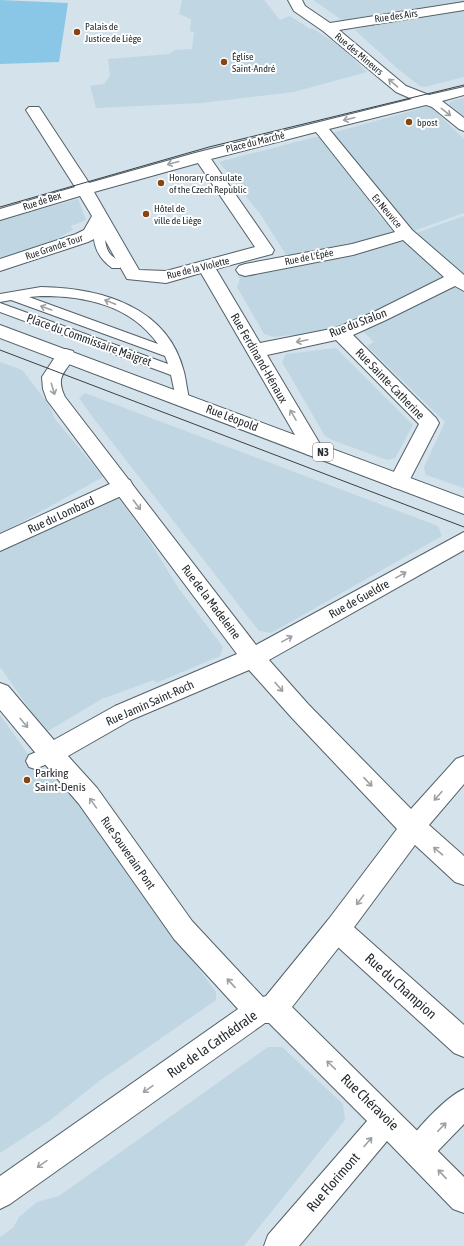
<svg xmlns="http://www.w3.org/2000/svg" width="464" height="1246" viewBox="0 0 464 1246" font-family="'Asap Condensed',sans-serif">
	<style>
		.built { fill: #c0d7e3 }
		.green { fill: #8ac7e7 }
		.lines { fill: none; stroke-linecap: round; stroke-linejoin: round }
		.service-casing { stroke: #536067; stroke-width: 2 }
		.pedestrian-casing { stroke: #536067; stroke-width: 2 }
		.minor-casing { stroke: #536067; stroke-width: 2 }
		.primary-casing { stroke: #536067; stroke-width: 2 }
		.service { fill: #fff; fill-rule: evenodd }
		.pedestrian { fill: #fff; fill-rule: evenodd }
		.minor { fill: #fff; fill-rule: evenodd }
		.primary { fill: #fff; fill-rule: evenodd }
		.tram { stroke: #3a4145; stroke-width: 1 }
		.oneway { stroke: #9ea0a2 }
		.poi-dot { fill: #874514; stroke: #fff; stroke-width: 1.5 }
		.labels { text-anchor: middle; dominant-baseline: central; stroke-width: 4; stroke-linejoin: round; paint-order: stroke }
		.far-street-label { font-size: 10px; fill: #272d31; stroke: #fff }
		.far-poi-label { font-size: 10px; fill: #272d31; stroke: #fff; text-anchor: start }
		.shield { fill: #fff; stroke: #686c6f; stroke-width: 1 }
		.shield-label { font-size: 11px; font-weight: bold; fill: #272d31 }
		.street-label { font-size: 12px; fill: #272d31; stroke: #fff }
		.poi-label { font-size: 12px; fill: #272d31; stroke: #fff; text-anchor: start }
		.near-street-label { font-size: 14px; fill: #272d31; stroke: #fff }
	</style>
	<rect width="100%" height="100%" fill="#d3e2eb"/>
	<!-- built -->
	<g class="built">
		<polygon points="182,0 264,0 280,20 290,16 310,29 312,28 341,47 367,72 294,92 201,103 96,108 90,86 104,84 110,76 108,59 170,54 175,50 192,49 194,32 190,31 191,19 179,14"/>
		<polygon points="313,0 464,0 464,2 342,20"/>
		<polygon points="464,9 464,77 425,87 420,86 398,69 355,30 371,25 369,23"/>
		<polygon points="464,98 464,116 449,105 451,101"/>
		<polygon points="426,107 432,108 464,139 464,213 411,232 396,214 332,133"/>
		<polygon points="315,137 321,137 379,215 398,234 351,246 349,243 288,258 261,215 219,162"/>
		<polygon points="78,199 86,220 71,226 73,230 54,240 0,259 0,219 35,208 37,210"/>
		<polygon points="464,216 464,277 413,234"/>
		<polygon points="400,236 448,280 362,319 336,327 292,337 291,335 274,337 264,334 237,287 240,279 237,274 298,262"/>
		<polygon points="455,283 464,289 464,488 426,475 424,467 445,422 367,346 374,342 362,330"/>
		<polygon points="336,348 413,425 395,458 387,460 332,440 325,436 282,362 286,354"/>
		<polygon points="0,362 22,370 48,403 55,419 103,477 0,534"/>
		<polygon points="85,393 438,526 442,536 271,633 259,631 94,419 79,398"/>
		<polygon points="118,497 149,540 179,589 223,647 220,656 156,683 154,680 102,699 46,732 0,667 0,552"/>
		<polygon points="0,715 27,753 75,798 102,839 216,992 216,1000 98,1082 49,1121 0,1153"/>
		<polygon points="268,1047 282,1047 343,1104 345,1120 244,1246 0,1246 0,1237 13,1228 19,1217 37,1202 59,1196"/>
	</g>
	<!-- green -->
	<polygon class="green" points="0,0 68,3 59,62 0,64"/>
	<g class="lines">
		<defs>
			<g id="service">
				<path d="M99 214 105 218C105 229 103 245 110 254 114 258 119 260 122 265L120 268H112C93 254 93 240 93 218Z"/>
				<path d="M41 287C100 288 168 306 184 372 186 380 187 390 189 399L187 403 182 404 177 403 171 375 0 312V303L168 364 165 356 11 300 0 302V294ZM41 296C86 296 130 305 158 344L29 297Z"/>
				<polygon points="51,746 57,748 60,754 57,760 35,769 29,767 26,761 29,755"/>
			</g>
			<g id="pedestrian">
				<path d="M288 0H302L305 6 330 23 464 2V10L339 30 406 86 429 95 464 87V95L442 101 464 118V131L459 129 432 107 426 105 329 129 412 230 464 275V291L455 286 386 320 353 335 436 418 439 423 406 487 399 489 392 487 389 481 419 424 336 340 267 355 323 449 320 454 313 456 306 454 201 273 166 283 127 279 100 231 96 238 88 242 0 271V259L76 234 84 230 92 216 80 196 0 220V209L75 187 26 110 29 107H39L89 183 195 153 412 99 396 92 323 31 294 11ZM316 132 395 232 352 244 245 264 239 266 236 270 239 274 245 276 353 255 403 240 444 277 374 312 336 328 260 343 216 269 272 254 274 250 211 159ZM198 163 255 247 166 271 139 270 94 192Z"/>
				<polygon points="123,478 130,480 133,486 130,492 0,551 0,534"/>
				<polygon points="0,683 8,686 59,746 63,754 59,762 51,765 43,762 0,710"/>
				<polygon points="337,916 346,920 464,1025 464,1057 454,1053 328,938 324,929 328,920"/>
				<path d="M464 1089V1124L429 1160 419 1165 409 1160 404 1150C411 1133 447 1096 464 1089Z"/>
			</g>
			<path id="minor" d="M66 349 73 351 75 356C65 373 55 376 65 397L256 645 464 532V550L269 660 308 704 411 809 456 759 464 756V784L429 825 464 856V885L455 882 415 845 346 938 292 1007 464 1177V1213L453 1209 387 1141 299 1246H264L268 1235 367 1121 269 1023H265L10 1204 0 1209V1176L238 1009 174 939 79 804 43 762 39 754 43 746 115 706 237 654 47 400 43 389 42 377 59 351ZM249 670 292 718 397 829 328 920 266 996 263 997 246 979 192 921 97 788 68 756 131 720Z"/>
			<polygon id="primary" points="0,325 464,498 464,514 0,338"/>
		</defs>
		<!-- service casing -->
		<use href="#service" class="service-casing"/>
		<!-- pedestrian casing -->
		<use href="#pedestrian" class="pedestrian-casing"/>
		<!-- minor casing -->
		<use href="#minor" class="minor-casing"/>
		<!-- primary casing -->
		<use href="#primary" class="primary-casing"/>
		<!-- service -->
		<use href="#service" class="service"/>
		<!-- pedestrian -->
		<use href="#pedestrian" class="pedestrian"/>
		<!-- minor -->
		<use href="#minor" class="minor"/>
		<!-- primary -->
		<use href="#primary" class="primary"/>
		<!-- tram -->
		<g class="tram">
			<polyline points="0,207 209,147 464,85"/>
			<polyline points="0,350 464,527"/>
		</g>
	</g>
	<!-- one-way arrows -->
	<defs><path id="oneway-shaft" d="M-6 0H5M1.5-3L5.5 0L1.5 3" fill="none" stroke-width="1.6" stroke-linecap="round" stroke-linejoin="round"/></defs>
	<g class="oneway">
		<use href="#oneway-shaft" transform="translate(393 83) rotate(-139)"/>
		<use href="#oneway-shaft" transform="translate(446 112) rotate(38)"/>
		<use href="#oneway-shaft" transform="translate(349 119) rotate(166)"/>
		<use href="#oneway-shaft" transform="translate(173 163) rotate(165)"/>
		<use href="#oneway-shaft" transform="translate(110 302) rotate(-158)"/>
		<use href="#oneway-shaft" transform="translate(46 308) rotate(-160)"/>
		<use href="#oneway-shaft" transform="translate(302 341) rotate(168)"/>
		<use href="#oneway-shaft" transform="translate(53 389) rotate(73)"/>
		<use href="#oneway-shaft" transform="translate(293 415) rotate(-120)"/>
		<use href="#oneway-shaft" transform="translate(137 505) rotate(53)"/>
		<use href="#oneway-shaft" transform="translate(401 575) rotate(-29)"/>
		<use href="#oneway-shaft" transform="translate(287 639) rotate(-29)"/>
		<use href="#oneway-shaft" transform="translate(279 687) rotate(49)"/>
		<use href="#oneway-shaft" transform="translate(24 723) rotate(50)"/>
		<use href="#oneway-shaft" transform="translate(368 782) rotate(47)"/>
		<use href="#oneway-shaft" transform="translate(438 796) rotate(132)"/>
		<use href="#oneway-shaft" transform="translate(93 803) rotate(-125)"/>
		<use href="#oneway-shaft" transform="translate(438 851) rotate(-140)"/>
		<use href="#oneway-shaft" transform="translate(360 900) rotate(127)"/>
		<use href="#oneway-shaft" transform="translate(231 983) rotate(-133)"/>
		<use href="#oneway-shaft" transform="translate(331 1065) rotate(-136)"/>
		<use href="#oneway-shaft" transform="translate(148 1089) rotate(145)"/>
		<use href="#oneway-shaft" transform="translate(442 1127) rotate(-46)"/>
		<use href="#oneway-shaft" transform="translate(368 1142) rotate(-49)"/>
		<use href="#oneway-shaft" transform="translate(42 1164) rotate(145)"/>
		<use href="#oneway-shaft" transform="translate(442 1174) rotate(-133)"/>
	</g>
	<!-- markers -->
	<g class="poi-dot">
		<circle cx="77" cy="32" r="4"/>
		<circle cx="224" cy="62" r="4"/>
		<circle cx="409" cy="122" r="4"/>
		<circle cx="161" cy="183" r="4"/>
		<circle cx="146" cy="214" r="4"/>
		<circle cx="27" cy="780" r="4"/>
	</g>
	<g class="labels">
		<!-- far-street labels -->
		<g class="far-street-label">
			<text transform="translate(396 16) rotate(-8)">Rue des Airs</text>
			<text transform="translate(359 54) rotate(40)">Rue des Mineurs</text>
			<text transform="translate(255 142) rotate(-14)">Place du Marché</text>
			<text transform="translate(42 201) rotate(-18)">Rue de Bex</text>
			<text transform="translate(387 211) rotate(50)">En Neuvice</text>
			<text transform="translate(54 247) rotate(-19)">Rue Grande Tour</text>
			<text transform="translate(309 257) rotate(-11)">Rue de L'Épée</text>
			<text transform="translate(198 268) rotate(-14)">Rue de la Violette</text>
		</g>
		<!-- far-poi labels -->
		<g class="far-poi-label">
			<text x="85" y="26">Palais de<tspan x="85" dy="12">Justice de Liège</tspan></text>
			<text x="232" y="56">Église<tspan x="232" dy="12">Saint-André</tspan></text>
			<text x="417" y="122">bpost</text>
			<text x="169" y="177">Honorary Consulate<tspan x="169" dy="12">of the Czech Republic</tspan></text>
			<text x="154" y="208">Hôtel de<tspan x="154" dy="12">ville de Liège</tspan></text>
		</g>
		<!-- shield labels -->
		<rect class="shield" x="313" y="443" width="20" height="18" rx="3"/>
		<g class="shield-label">
			<text x="323" y="452">N3</text>
		</g>
		<!-- street labels -->
		<g class="street-label">
			<text transform="translate(358 323) rotate(-21)">Rue du Stalon</text>
			<text transform="translate(89 340) rotate(20)">Place du Commissaire Maigret</text>
			<text transform="translate(259 358) rotate(60)">Rue Ferdinand-Hénaux</text>
			<text transform="translate(390 384) rotate(46)">Rue Sainte-Catherine</text>
			<text transform="translate(232 418) rotate(21)">Rue Léopold</text>
			<text transform="translate(61 515) rotate(-25)">Rue du Lombard</text>
			<text transform="translate(359 599) rotate(-29)">Rue de Gueldre</text>
			<text transform="translate(211 602) rotate(53)">Rue de la Madeleine</text>
			<text transform="translate(150 703) rotate(-24)">Rue Jamin Saint-Roch</text>
			<text transform="translate(128 853) rotate(55)">Rue Souverain Pont</text>
		</g>
		<!-- poi labels -->
		<g class="poi-label">
			<text x="35" y="773">Parking<tspan x="35" dy="14">Saint-Denis</tspan></text>
		</g>
		<!-- near-street labels -->
		<g class="near-street-label">
			<text transform="translate(401 986) rotate(42)">Rue du Champion</text>
			<text transform="translate(212 1044) rotate(-35)">Rue de la Cathédrale</text>
			<text transform="translate(370 1102) rotate(44)">Rue Chéravoie</text>
			<text transform="translate(333 1182) rotate(-49)">Rue Florimont</text>
		</g>
	</g>
</svg>
